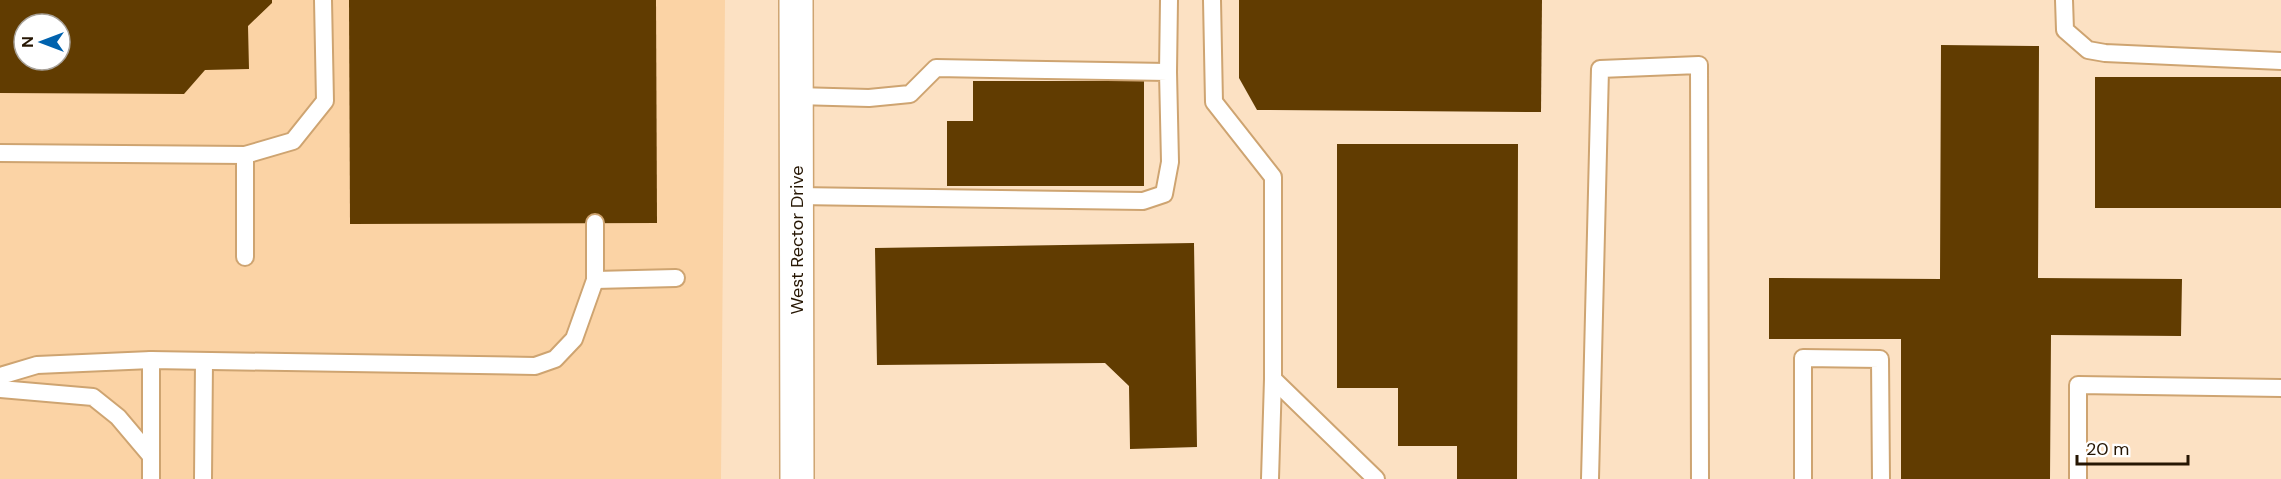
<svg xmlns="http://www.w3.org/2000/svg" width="2281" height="479" viewBox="0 0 2281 479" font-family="'DM Sans',sans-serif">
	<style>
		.built { fill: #fbd3a5; fill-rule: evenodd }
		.building { fill: #613c01; fill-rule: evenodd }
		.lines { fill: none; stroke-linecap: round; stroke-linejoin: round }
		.lane-casing { stroke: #cea471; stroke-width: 20 }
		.secondary-casing { stroke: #cea471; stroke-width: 36 }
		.lane { stroke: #fff; stroke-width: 16 }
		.secondary { stroke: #fff; stroke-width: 33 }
		.labels { text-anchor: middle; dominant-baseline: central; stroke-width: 6; stroke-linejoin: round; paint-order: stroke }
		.street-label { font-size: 18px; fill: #261603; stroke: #fff }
	</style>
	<rect width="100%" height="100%" fill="#fce1c3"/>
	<!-- built -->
	<path class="built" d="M0 0H725L721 479H0ZM24 24H60V60H24Z"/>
	<!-- building -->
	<g class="building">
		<path d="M0 0H272V3L248 26 249 69 205 70 184 94 0 93ZM24 24H60V60H24Z"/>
		<polygon points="349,0 656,0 657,223 350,224"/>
		<polygon points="1239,0 1542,0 1541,112 1257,110 1239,78"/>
		<polygon points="1941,45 2039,46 2038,278 2182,279 2181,336 2051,335 2050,479 1901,479 1901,339 1769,339 1769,278 1940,279"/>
		<rect x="2095" y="77" width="186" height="131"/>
		<polygon points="973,81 1144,81 1144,186 947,186 947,121 973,121"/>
		<polygon points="1337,144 1518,144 1517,479 1457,479 1457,446 1398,446 1398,388 1337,388"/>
		<polygon points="1194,243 1197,447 1130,449 1129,386 1105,363 877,365 875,248"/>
	</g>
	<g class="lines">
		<defs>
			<g id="lane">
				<polyline points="1212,0 1214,102 1273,177 1273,379 1376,479"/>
				<polyline points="2064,0 2065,30 2088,50 2105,53 2281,61"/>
				<polyline points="1168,72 1169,0"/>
				<polyline points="797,96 869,98 910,94 936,68 1168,72 1170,162 1164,194 1143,201 797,196"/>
				<polyline points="0,153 245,155 293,141 325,101 323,0"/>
				<polyline points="245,155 245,257"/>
				<polyline points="595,280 676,278"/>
				<polyline points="151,360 151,479"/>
				<polyline points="0,376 37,365 151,360 535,366 555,359 574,339 595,280 595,223"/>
				<polyline points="0,389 93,397 118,417 151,456"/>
				<polyline points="203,479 204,361"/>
				<polyline points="1270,479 1273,379"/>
				<polyline points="1590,479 1600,69 1699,65 1700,479"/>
				<polyline points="1803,479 1803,358 1880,359 1881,479"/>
				<polyline points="2078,479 2078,385 2281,388"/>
			</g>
			<polyline id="secondary" points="796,0 797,479"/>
		</defs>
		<!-- lane casing -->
		<use href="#lane" class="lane-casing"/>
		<!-- secondary casing -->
		<use href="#secondary" class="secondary-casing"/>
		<!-- lane -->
		<use href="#lane" class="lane"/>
		<!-- secondary -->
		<use href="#secondary" class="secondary"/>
	</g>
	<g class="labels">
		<!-- street labels -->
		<g class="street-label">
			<text transform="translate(797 240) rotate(-90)">West Rector Drive</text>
		</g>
	</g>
	<!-- north arrow -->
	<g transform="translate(42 42) rotate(270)"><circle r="28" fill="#ffffff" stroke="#a8a29a" stroke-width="1.5"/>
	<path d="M0-4.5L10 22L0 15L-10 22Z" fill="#0062ae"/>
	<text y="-9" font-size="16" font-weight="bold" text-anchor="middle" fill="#261603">N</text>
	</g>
	<!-- scale -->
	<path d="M2077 455v9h111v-9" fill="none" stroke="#261603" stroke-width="3"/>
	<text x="2086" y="455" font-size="18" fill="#261603" stroke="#ffffff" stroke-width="4.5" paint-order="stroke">20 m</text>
</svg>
